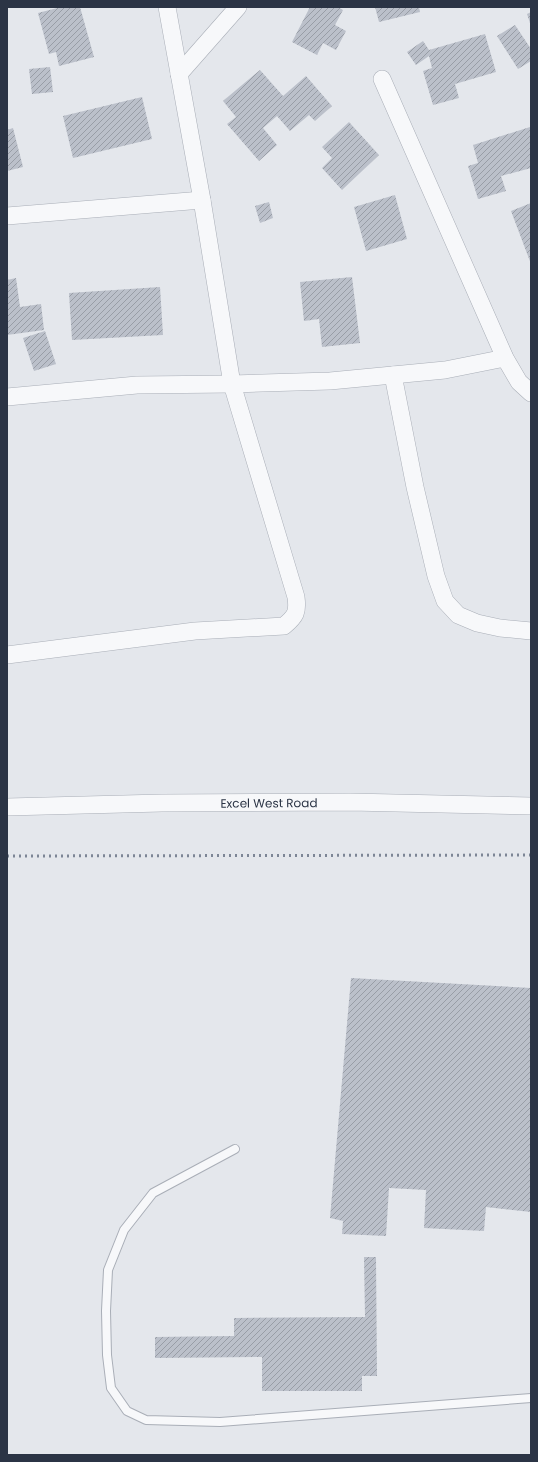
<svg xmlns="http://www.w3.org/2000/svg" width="538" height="1462" viewBox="0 0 538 1462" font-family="Poppins,sans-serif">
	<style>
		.building { fill: url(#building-hatch) }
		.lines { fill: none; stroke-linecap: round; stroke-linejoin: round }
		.lane-casing { stroke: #a9aeb7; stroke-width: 10 }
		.street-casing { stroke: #a9aeb7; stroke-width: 18 }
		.lane { stroke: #f7f8fa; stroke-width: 8 }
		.street { stroke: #f7f8fa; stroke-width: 17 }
		.rail { stroke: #7d8696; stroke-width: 3; stroke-dasharray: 2 4; stroke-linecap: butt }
		.labels { text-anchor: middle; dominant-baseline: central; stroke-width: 3.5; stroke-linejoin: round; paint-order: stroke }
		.street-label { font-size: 12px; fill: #2b3445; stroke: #f4f6f9 }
	</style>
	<defs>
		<pattern id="building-hatch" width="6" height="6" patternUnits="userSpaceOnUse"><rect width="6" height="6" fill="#bbc0ca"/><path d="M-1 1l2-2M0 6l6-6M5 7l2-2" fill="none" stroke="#989da6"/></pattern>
	</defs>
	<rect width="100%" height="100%" fill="#e4e7ec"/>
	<!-- building -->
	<g class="building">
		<polygon points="61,7 80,7 94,57 59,66 56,52 49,54 38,13"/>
		<polygon points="310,7 338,7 343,10 335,25 346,31 336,50 323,43 317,55 292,42"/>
		<polygon points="375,7 419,7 420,12 379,22"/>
		<polygon points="531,12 531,26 527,14"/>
		<polygon points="515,25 531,49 531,61 518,69 497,36"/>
		<polygon points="485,34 496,72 455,84 459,98 433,105 423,71 432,68 429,56 416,65 407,52 423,41 429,50"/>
		<polygon points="50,67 53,92 32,94 29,69"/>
		<polygon points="260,70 283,96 306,76 332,106 315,121 309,115 290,131 277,116 263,128 277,145 259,161 227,124 236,117 223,101"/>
		<polygon points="142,97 152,139 73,158 63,116"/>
		<polygon points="349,122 379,155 342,190 322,168 332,158 322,147"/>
		<polygon points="530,127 531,131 531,168 501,176 506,191 478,199 468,166 478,163 473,145"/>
		<polygon points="13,128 23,167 7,171 7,130"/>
		<polygon points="395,195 407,239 366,251 354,207"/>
		<polygon points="269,202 273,218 260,223 255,206"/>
		<polygon points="531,203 531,264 511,211"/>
		<polygon points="352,277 360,343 322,347 319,319 304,321 300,282"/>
		<polygon points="16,278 20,307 41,304 44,330 7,335 7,280"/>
		<polygon points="160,287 163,335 72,340 69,293"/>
		<polygon points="45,331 56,364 34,371 23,338"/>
		<polygon points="351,978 531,988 531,1212 486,1207 484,1231 424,1228 426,1190 389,1188 386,1236 342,1234 343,1221 330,1218"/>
		<polygon points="364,1257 376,1257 377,1376 362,1376 362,1391 262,1391 262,1357 155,1358 155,1337 234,1336 234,1318 365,1317"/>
	</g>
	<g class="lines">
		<defs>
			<polyline id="lane" points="235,1149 153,1193 124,1230 108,1270 106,1311 107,1355 111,1388 127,1411 146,1420 220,1422 531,1398"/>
			<g id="street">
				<polyline points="179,74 238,7"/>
				<polyline points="382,79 505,358 519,382 531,393"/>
				<polyline points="7,216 202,200"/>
				<polyline points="393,375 415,487 436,576 445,601 458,615 477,623 500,628 531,631"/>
				<polyline points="7,397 137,385 232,384 330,381 445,370 505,358"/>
				<path d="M7 655 195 631 284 626C296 616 298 612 296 597L232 384 202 200 167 7"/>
				<path id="s1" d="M7 807 162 803 350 802 531 806"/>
			</g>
		</defs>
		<!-- lane casing -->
		<use href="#lane" class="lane-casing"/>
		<!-- street casing -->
		<use href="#street" class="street-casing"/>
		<!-- lane -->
		<use href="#lane" class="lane"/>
		<!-- street -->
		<use href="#street" class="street"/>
		<!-- rail -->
		<polyline class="rail" points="7,856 531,855"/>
	</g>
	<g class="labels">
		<!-- street labels -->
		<g class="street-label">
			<text stroke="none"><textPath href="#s1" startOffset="262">Excel West Road</textPath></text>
		</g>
	</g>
	<!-- border -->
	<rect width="538" height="1462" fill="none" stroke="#2b3445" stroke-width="16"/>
</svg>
